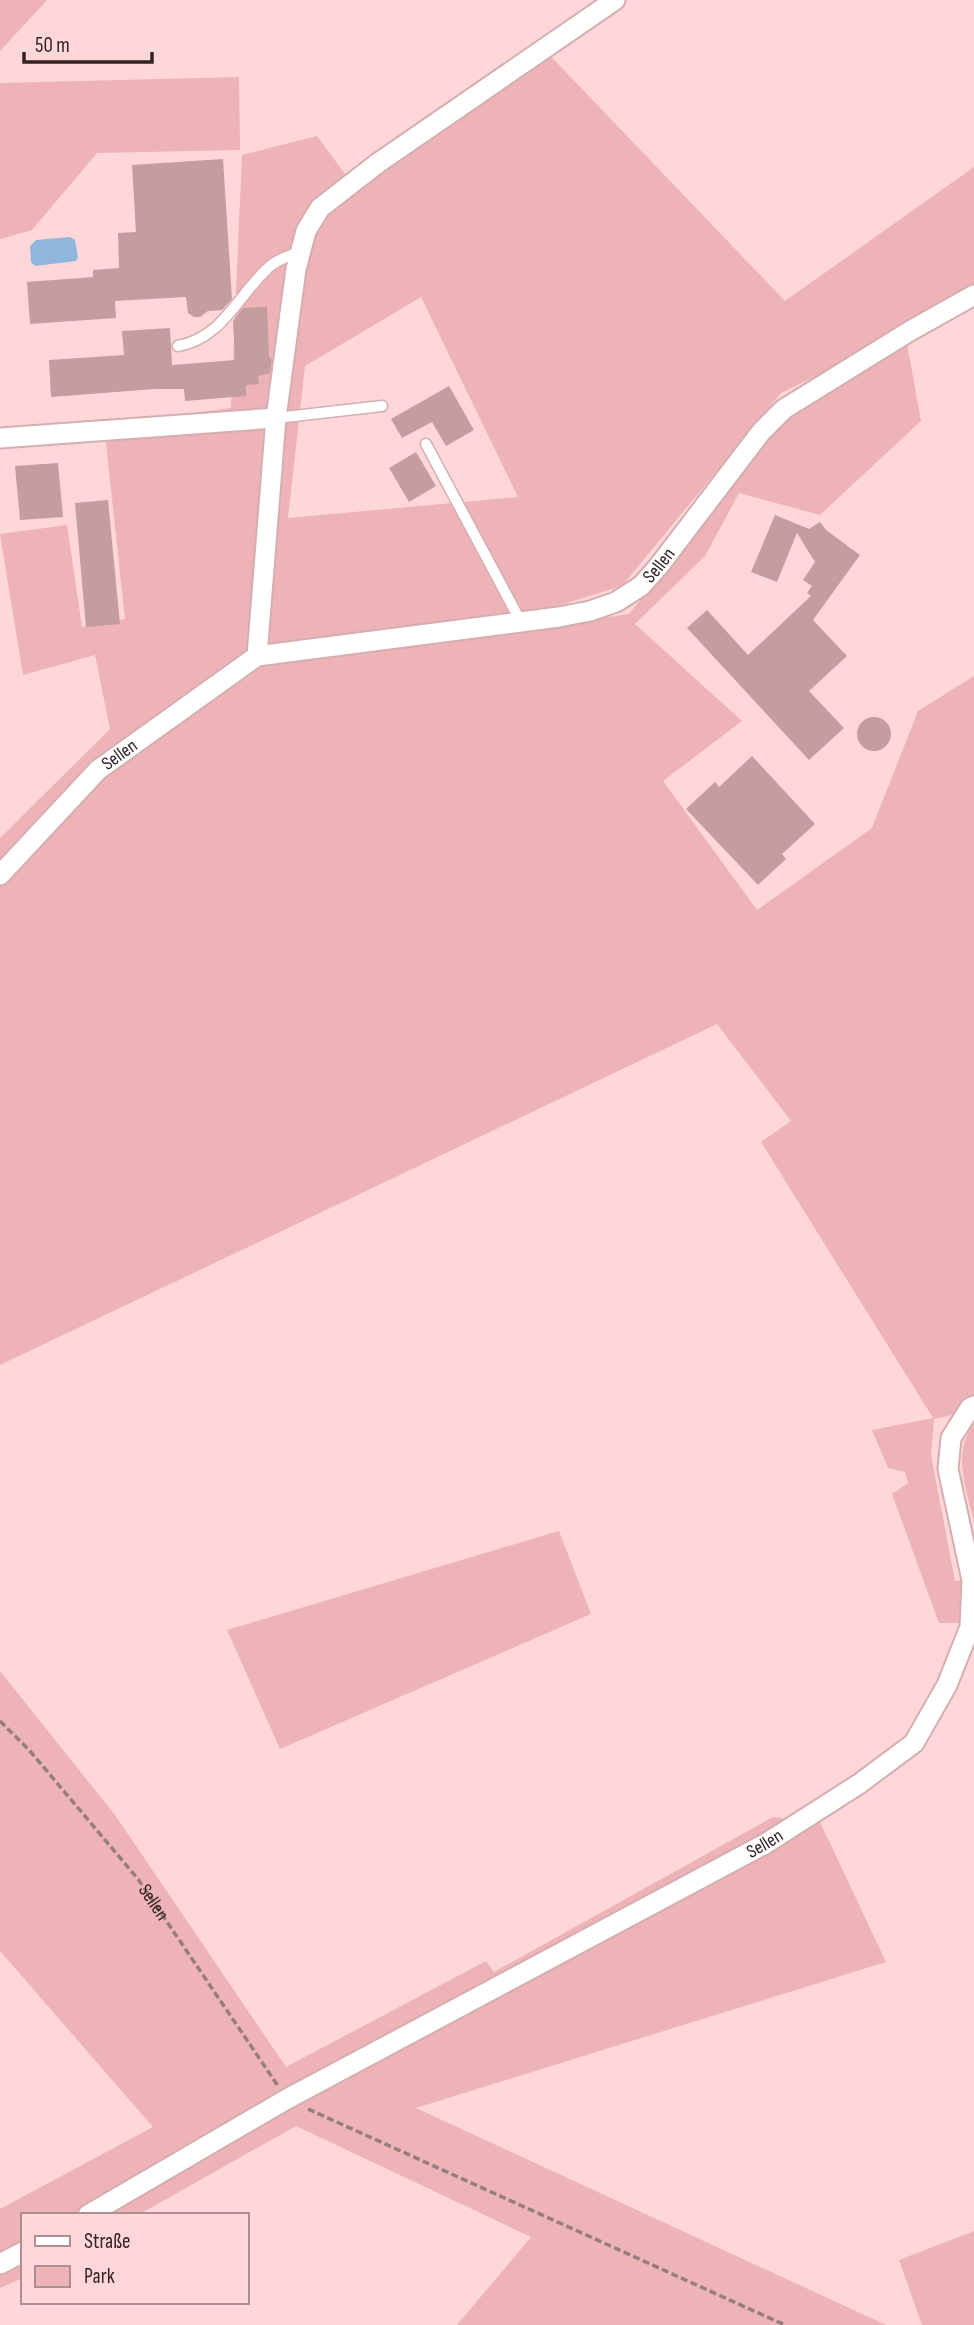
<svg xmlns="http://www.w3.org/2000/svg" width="974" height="2325" viewBox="0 0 974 2325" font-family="'Sofia Sans Condensed',sans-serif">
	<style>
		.green { fill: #edb3b7; fill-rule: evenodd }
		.water { fill: #90b6dd }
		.building { fill: #c39d9f }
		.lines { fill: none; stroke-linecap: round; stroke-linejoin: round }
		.service-casing { stroke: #d5aeb0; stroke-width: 13 }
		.minor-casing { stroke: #d5aeb0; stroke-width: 23 }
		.path { stroke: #987d7e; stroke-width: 3.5; stroke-dasharray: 7 3.5; stroke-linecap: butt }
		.service { stroke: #fff; stroke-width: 10 }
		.minor { stroke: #fff; stroke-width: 19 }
		.labels { text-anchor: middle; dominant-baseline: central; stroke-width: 5; stroke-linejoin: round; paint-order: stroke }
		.street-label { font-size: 19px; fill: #322324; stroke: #ffd7d9 }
	</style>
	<rect width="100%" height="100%" fill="#ffd7d9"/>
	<!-- green -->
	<g class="green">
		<polygon points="0,0 47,0 0,51"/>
		<path d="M538 43 785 301 974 167V286L822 373 781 393 622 586 538 612 546 626 629 614 725 495 733 473 788 416 907 344 921 421 820 515 739 493 705 556 635 624 742 721 663 781 757 910 872 828 918 711 974 676V1410L934 1419 931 1455 955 1581 974 1579V1623H939L892 1494 908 1483 905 1472 888 1468 872 1430 933 1418 761 1142 791 1121 717 1024 0 1365V838L110 729 95 655 23 675 0 534 67 525 82 627 125 619 104 425 231 408 242 155 317 136 348 178ZM421 297 518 497 288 518 305 366Z"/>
		<polygon points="239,77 240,150 97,153 32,230 0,239 0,83"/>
		<path d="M974 1424V1522C967 1491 951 1452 974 1424Z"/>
		<polygon points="559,1531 591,1614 280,1749 227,1630"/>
		<polygon points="0,1671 115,1815 286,2067 486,1961 494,1972 773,1817 820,1822 886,1962 416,2108 886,2325 457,2325 531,2237 296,2126 138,2215 23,2215 23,2278 0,2288 0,2209 153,2127 0,1951"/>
		<polygon points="974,2231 974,2325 922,2325 899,2260"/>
	</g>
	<!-- water -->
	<polygon class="water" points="70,237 75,240 78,257 76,261 35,266 31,262 30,246 36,240"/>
	<!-- building -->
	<g class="building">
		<polygon points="223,159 232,299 222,310 208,311 200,317 194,317 188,313 186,297 115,301 116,318 30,324 27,282 93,277 93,270 119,268 118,233 136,232 132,165"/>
		<polygon points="267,307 269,357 272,359 270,373 258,376 259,384 246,385 246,396 185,401 184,389 155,389 51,397 49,360 124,355 122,331 170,328 172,365 235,360 233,321 243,308"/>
		<polygon points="449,386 474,430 446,446 432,422 402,438 391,419"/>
		<polygon points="416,452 436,486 409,502 389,468"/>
		<polygon points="58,463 63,517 20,520 15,466"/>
		<polygon points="108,500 120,624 86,627 75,503"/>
		<polygon points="775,515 809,529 820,522 826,530 860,555 813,620 847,656 809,691 844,728 809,760 687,628 707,610 748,655 811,596 807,593 812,586 803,580 815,562 797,533 777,582 751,572"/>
		<circle cx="874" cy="734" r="17"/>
		<polygon points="752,756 815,824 782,854 786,859 758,885 686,809 715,782 719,787"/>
	</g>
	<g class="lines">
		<defs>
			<g id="service">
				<path d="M178 346C222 338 237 297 267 269 275 260 290 256 301 251"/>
				<polyline points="276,418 382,406"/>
				<polyline points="426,444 521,622"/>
			</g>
			<g id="minor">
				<path id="s2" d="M615 0 378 163 320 208 306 231 296 269 276 418 257 656 559 617 590 611 616 602 641 586 658 567 761 432 784 409 910 331 974 295"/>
				<polyline points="0,438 276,418"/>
				<path id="s3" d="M0 875 98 770 257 656"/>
				<path id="s4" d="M88 2215 287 2099 765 1844 859 1784 914 1743 947 1685 970 1627 972 1580 948 1469 951 1438 970 1408 974 1406"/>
				<polyline points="0,2264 23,2252"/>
			</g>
		</defs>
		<!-- service casing -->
		<use href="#service" class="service-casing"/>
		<!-- minor casing -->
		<use href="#minor" class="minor-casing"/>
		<!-- path -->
		<g class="path">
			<path id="s1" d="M0 1721 30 1751 138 1879 278 2086"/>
			<polyline points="308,2109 785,2325"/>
		</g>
		<!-- service -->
		<use href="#service" class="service"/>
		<!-- minor -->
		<use href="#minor" class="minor"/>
	</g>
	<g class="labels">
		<!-- street labels -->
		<g class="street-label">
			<text stroke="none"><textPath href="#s2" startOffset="1237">Sellen</textPath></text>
			<text stroke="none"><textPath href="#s3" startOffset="170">Sellen</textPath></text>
			<text stroke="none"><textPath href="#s4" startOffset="772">Sellen</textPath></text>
			<text stroke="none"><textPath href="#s1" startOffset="238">Sellen</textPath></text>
		</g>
	</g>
	<!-- legend -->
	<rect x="21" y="2213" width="228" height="91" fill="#ffd7d9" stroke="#ad8f91" stroke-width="2"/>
	<rect x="35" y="2236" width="35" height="10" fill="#ffffff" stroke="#ad8f91" stroke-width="2"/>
	<text x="84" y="2248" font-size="21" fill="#322324">Straße</text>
	<rect x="35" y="2266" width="35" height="21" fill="#edb3b7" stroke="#ad8f91" stroke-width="2"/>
	<text x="84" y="2283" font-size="21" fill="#322324">Park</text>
	<!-- scale -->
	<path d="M24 52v10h128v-10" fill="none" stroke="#322324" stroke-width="3.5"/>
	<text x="35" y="52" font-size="21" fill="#322324" stroke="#ffd7d9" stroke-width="5" paint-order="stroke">50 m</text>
</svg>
